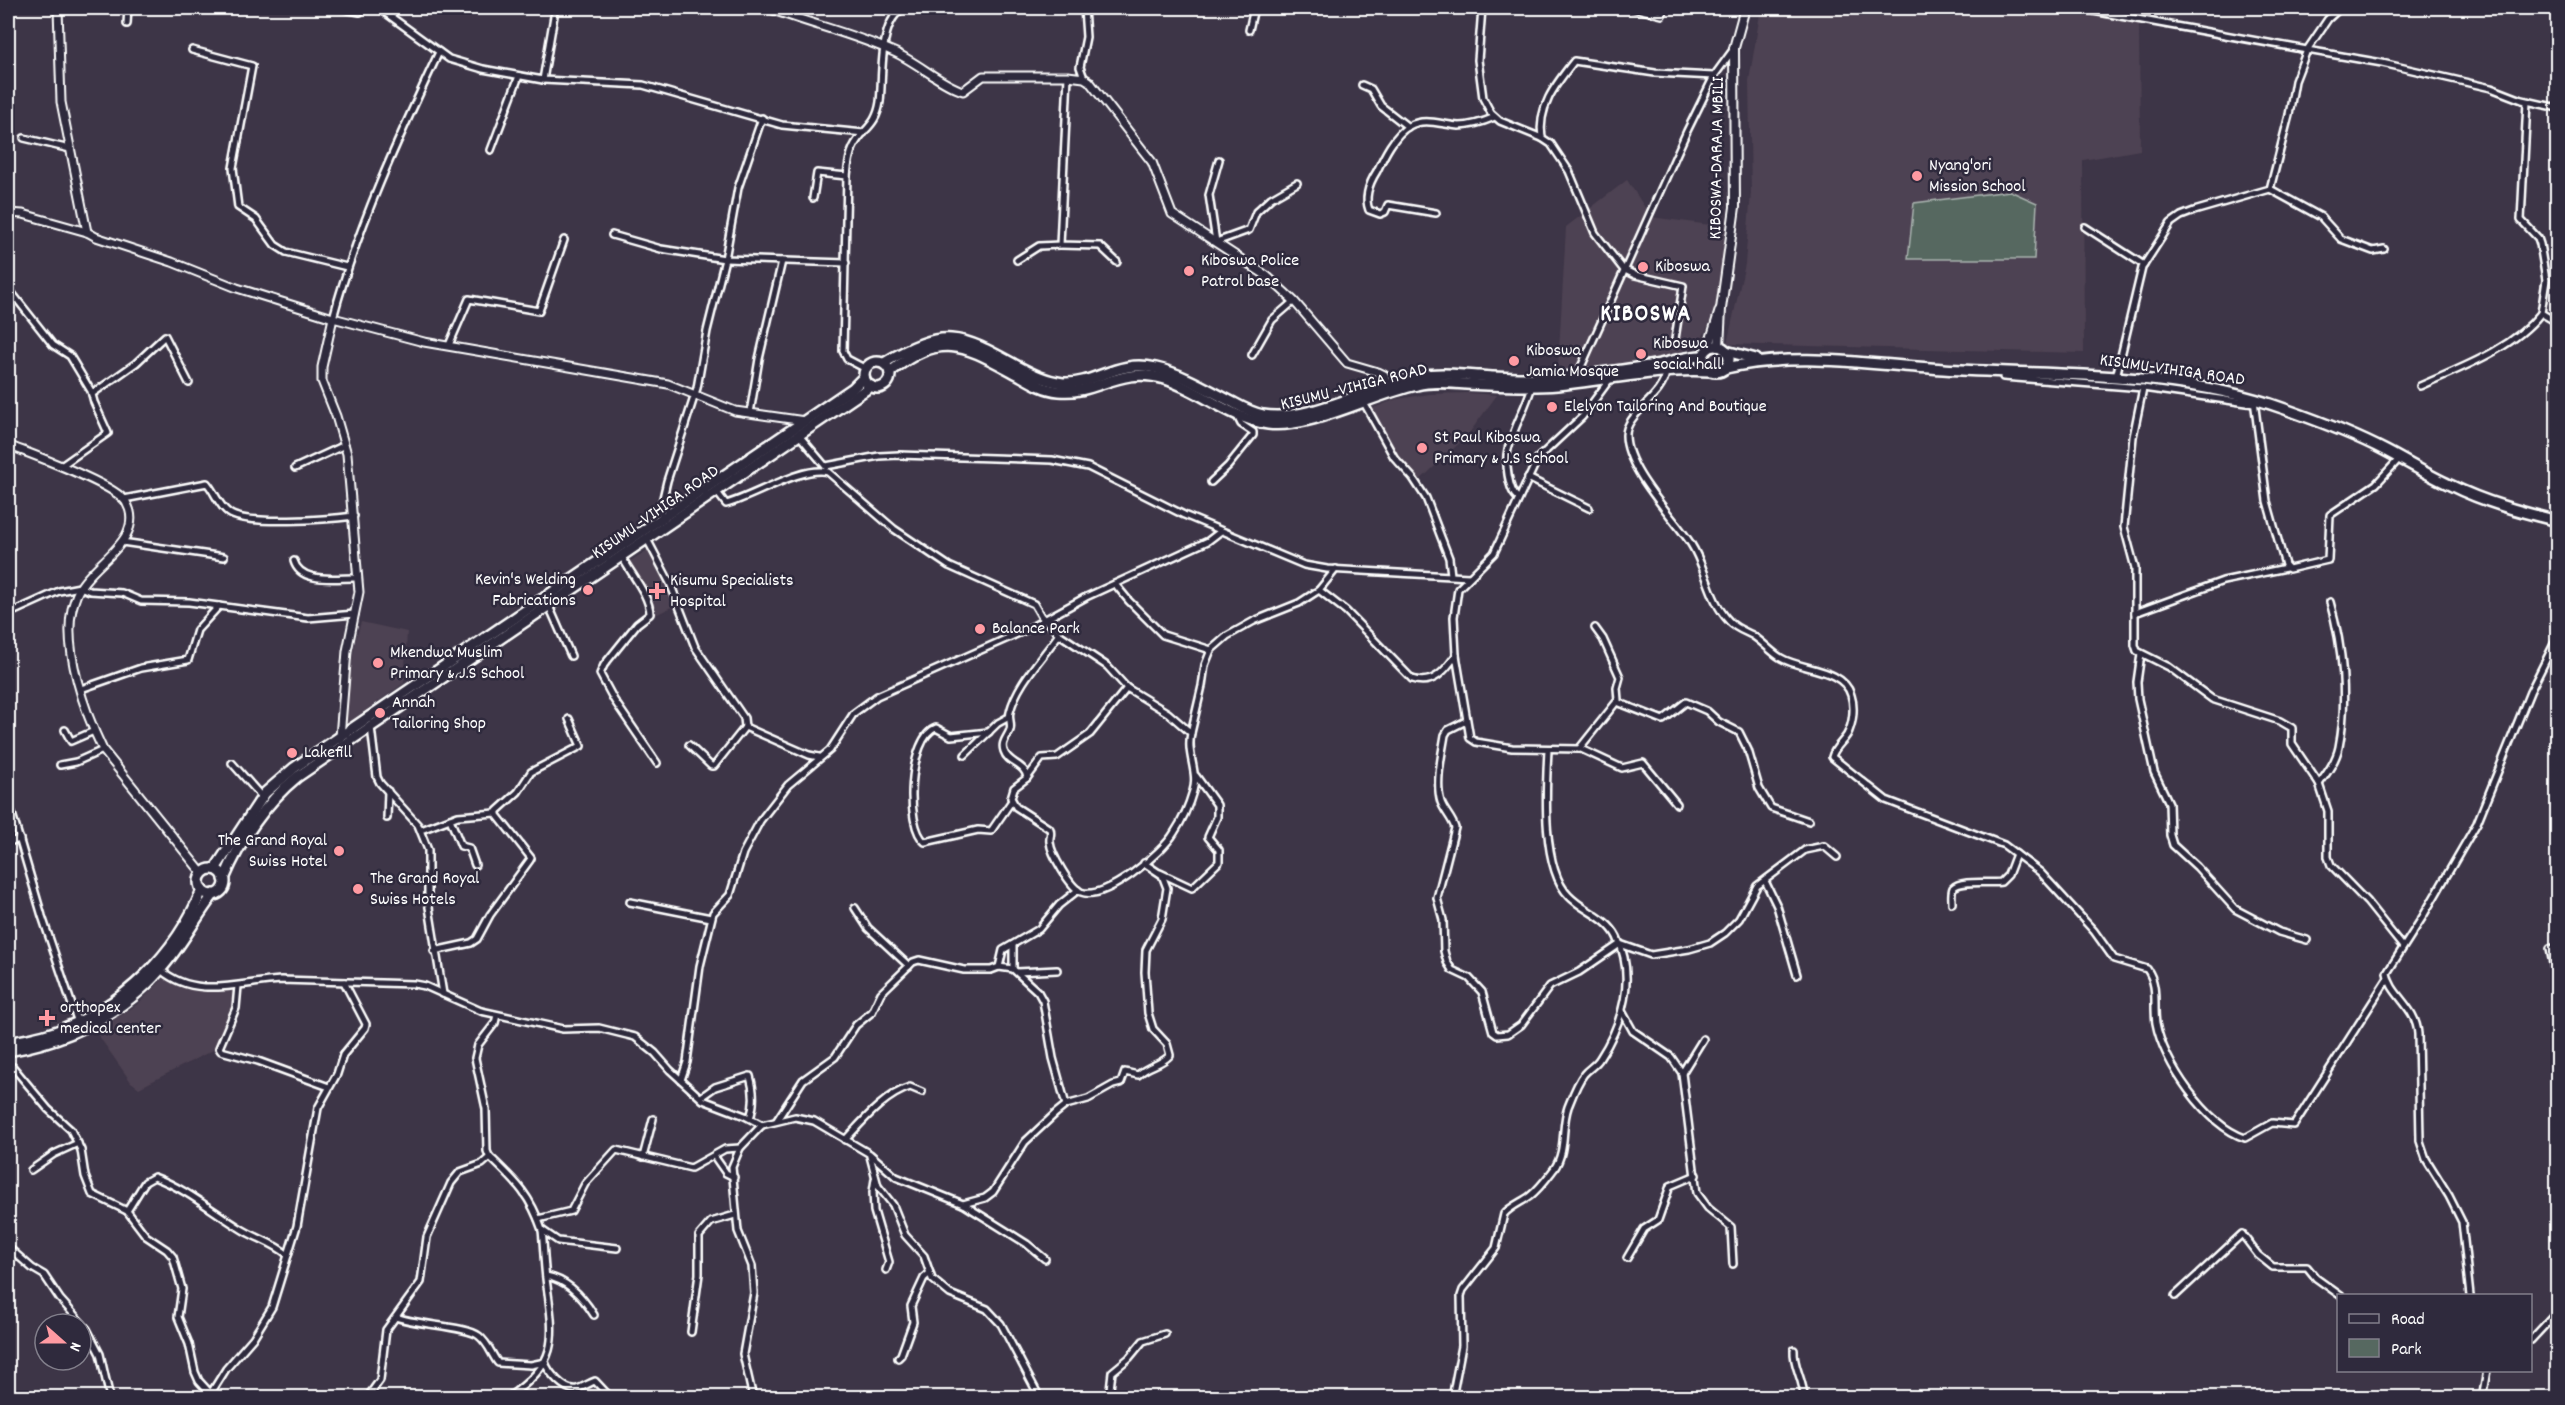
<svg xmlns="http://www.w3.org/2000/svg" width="2565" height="1405" viewBox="0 0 2565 1405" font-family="Dekko,sans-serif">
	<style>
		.built { fill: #4e4252 }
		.green { fill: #566860; stroke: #aab4b0; stroke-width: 1.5 }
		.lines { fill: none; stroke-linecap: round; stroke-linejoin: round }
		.minor-casing { stroke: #fff; stroke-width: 10 }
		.tertiary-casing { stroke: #fff; stroke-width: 11 }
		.secondary-casing { stroke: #fff; stroke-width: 12 }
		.trunk-casing { stroke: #fff; stroke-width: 14 }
		.minor { stroke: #2f2a3d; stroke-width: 5 }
		.tertiary { stroke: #2f2a3d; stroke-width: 7 }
		.secondary { stroke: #2f2a3d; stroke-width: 8 }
		.trunk { stroke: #2f2a3d; stroke-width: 9 }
		.poi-dot { fill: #ff9aa2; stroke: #2f2a3d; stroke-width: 2 }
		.labels { text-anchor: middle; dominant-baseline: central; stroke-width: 5; stroke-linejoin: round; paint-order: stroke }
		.street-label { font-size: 18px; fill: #fff; stroke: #2f2a3d }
		.poi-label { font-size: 18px; fill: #fff; stroke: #2f2a3d; text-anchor: start }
		.district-label { font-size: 24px; font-weight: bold; letter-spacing: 1.5px; fill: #fff; stroke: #2f2a3d }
	</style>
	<rect width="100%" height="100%" fill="#3d3547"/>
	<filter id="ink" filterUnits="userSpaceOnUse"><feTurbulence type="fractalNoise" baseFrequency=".0167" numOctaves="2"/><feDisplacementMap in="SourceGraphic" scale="12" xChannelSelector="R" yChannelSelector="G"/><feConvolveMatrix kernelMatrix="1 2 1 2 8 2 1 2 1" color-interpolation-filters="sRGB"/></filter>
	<g filter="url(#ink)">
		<!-- built -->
		<g class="built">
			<polygon points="1761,8 1948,8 2085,15 2139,23 2140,150 2083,160 2084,353 1727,344 1745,264 1751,193 1749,81"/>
			<polygon points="1627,180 1651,217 1725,227 1718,307 1698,346 1646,362 1558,369 1566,227"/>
			<polygon points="1468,393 1497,395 1467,436 1419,481 1396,459 1368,410 1397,399 1430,394"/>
			<polygon points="651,548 667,581 675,605 656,615 651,601 627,563"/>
			<polygon points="361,622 407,632 404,683 345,725 346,701 355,642"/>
			<polygon points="165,977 181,985 201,989 234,991 230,1021 217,1048 139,1088 131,1082 96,1032 139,1003"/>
		</g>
		<!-- green -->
		<polygon class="green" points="2010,191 2037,203 2034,259 1908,259 1914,203"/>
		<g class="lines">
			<defs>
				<g id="minor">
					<polyline points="339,8 360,12 363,8"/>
					<polyline points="379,8 449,59 483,69 543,80 643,85 782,125 864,133"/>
					<polyline points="1084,8 1086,37 1080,67 1084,78"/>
					<polyline points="1482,8 1478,60 1483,98 1491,113 1500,121 1542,138 1551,144 1569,171 1595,233 1623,269 1635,275 1683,286 1675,339"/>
					<polyline points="1633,8 1662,15 1664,8"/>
					<polyline points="2060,8 2093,11 2307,50 2328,19 2340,8"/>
					<polyline points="2487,8 2558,11"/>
					<polyline points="127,24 128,8"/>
					<polyline points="1249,30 1254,8"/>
					<polyline points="192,50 252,66 233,168 238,207 256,219 275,245 286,252 347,267"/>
					<polyline points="1068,76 1060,245 1100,246 1117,262"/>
					<polyline points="543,80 554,16"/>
					<polyline points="1362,85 1371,89 1381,106 1408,127"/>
					<polyline points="2527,102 2521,220 2538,238 2540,244 2546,280 2541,313 2558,323"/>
					<polyline points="24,138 70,149"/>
					<path d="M1542 138C1537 107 1556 84 1574 61L1655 73 1714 76"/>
					<polyline points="491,150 519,76"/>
					<polyline points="1219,160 1209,195 1216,242 1249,230 1256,212 1271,198 1297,183"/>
					<polyline points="2270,189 2321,217 2341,239 2373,251 2384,249"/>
					<polyline points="813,198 817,173 847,176"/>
					<path d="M1436 213 1388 205 1385 212 1380 214 1369 210C1364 197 1370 182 1377 171 1384 156 1394 135 1409 126 1425 117 1442 125 1459 126 1472 126 1483 122 1495 117"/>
					<polyline points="2085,227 2144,265"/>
					<polyline points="612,235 661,249 725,259 846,263"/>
					<polyline points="1017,260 1039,246 1060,245"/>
					<polyline points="8,288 53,345 70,356 91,391 94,402 108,433 61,466"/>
					<path d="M333 318C358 225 398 139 439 52"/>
					<polyline points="449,345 469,299 539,311 564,240"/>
					<polyline points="1252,355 1272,320 1294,301"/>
					<path d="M866 369 847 359 843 351 847 176C848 167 849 156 853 148 862 128 876 128 880 102 883 78 878 18 905 8"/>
					<path d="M1666 372C1663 398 1626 413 1626 435 1626 470 1673 516 1691 544 1706 567 1709 600 1729 621 1735 628 1744 631 1752 635 1763 642 1771 652 1781 658 1801 670 1843 668 1851 695 1855 707 1853 724 1847 735 1842 743 1834 748 1832 757L1886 800 2004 845 2040 872 2094 931 2114 959 2147 969C2159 986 2153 1004 2156 1023 2163 1062 2206 1125 2245 1138L2272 1123 2294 1125 2388 978"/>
					<polyline points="1577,376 1687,131 1714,76 1733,50"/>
					<polyline points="2003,377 2143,388 2254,404"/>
					<polyline points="2116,377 2142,268 2171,223 2181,216 2194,211 2270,189 2289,115 2295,81 2307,50 2382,63 2491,88 2522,100 2558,108"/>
					<polyline points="1610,379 1582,417 1538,458 1494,553 1458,589 1454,617 1456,655 1470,738 1476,742 1512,748 1581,749 1622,768 1643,763 1677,804"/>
					<path d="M2420 386C2460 368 2512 350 2541 313"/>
					<polyline points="2143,388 2133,437 2124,527 2135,568 2135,645 2137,651 2169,667 2212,699 2280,721 2292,728 2292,744 2319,784 2328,811 2328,857 2331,865 2367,902 2403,947"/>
					<polyline points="92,394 136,363 165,336 189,383"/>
					<polyline points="2254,400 2267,501 2285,565 2289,569 2328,560 2330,515 2376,484 2400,458"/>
					<polyline points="1363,401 1394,457 1413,478 1426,498 1449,558 1451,575"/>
					<polyline points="750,413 759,359 782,261"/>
					<polyline points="798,434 826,467"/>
					<polyline points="826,466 879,456 899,455 1052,460 1088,467 1184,515 1304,565 1327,569 1469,577"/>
					<polyline points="295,468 345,445"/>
					<polyline points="1528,478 1589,508"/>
					<polyline points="1211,482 1228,466 1253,435 1253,432 1241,424 1236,414"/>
					<path d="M716 491 726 504C753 497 803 465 828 472L894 529 949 566 1034 604 1041 616 1059 634 1107 666 1127 688 1168 713 1191 733C1186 755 1199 772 1193 791 1189 805 1182 821 1174 833 1163 852 1105 902 1081 892 1070 887 1051 854 1050 842 1049 837 1052 835 1050 829L1016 807 1011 798 1014 788 1027 778C1026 764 1008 764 1004 751 1001 742 1007 738 1010 730 1012 724 1008 718 1010 712 1017 683 1042 659 1059 634"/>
					<path d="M1518 498C1508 491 1505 461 1508 449 1514 427 1526 407 1532 386"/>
					<path d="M124 499 207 483C215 492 218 505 229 513 246 526 331 519 354 516"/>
					<polyline points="662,517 660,511 667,481 697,388 707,331 725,259 738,188 762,118"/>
					<polyline points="647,539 670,583 695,647 744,718 745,727"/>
					<polyline points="122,542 224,557"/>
					<path d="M622 557C631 574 650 596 650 614L637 624 604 665 600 674 614 700 657 763"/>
					<path d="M294 561C301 585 338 577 358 578"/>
					<polyline points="1115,584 1129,601 1163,635 1211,650"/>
					<polyline points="1319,590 1336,569"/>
					<polyline points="549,606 571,656"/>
					<polyline points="2135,613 2223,581 2286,568"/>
					<polyline points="8,614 59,591 80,587 90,591 122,593 141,601 189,602 308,618 355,614"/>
					<polyline points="2141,654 2137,682 2138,699 2154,772 2169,803 2170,835 2173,845 2197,867 2235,909 2279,932 2307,940"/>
					<polyline points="81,689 141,668 188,660 197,630 219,606"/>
					<polyline points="1617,702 1663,720 1686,702 1707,711 1719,722 1739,732 1748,750 1759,788 1771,808 1809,821"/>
					<path d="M1466 721 1448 730 1445 735C1442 754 1435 783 1441 802 1444 811 1452 818 1455 828L1437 898 1443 920 1444 951 1447 962 1452 970 1469 978 1482 992 1493 1032 1497 1035 1508 1034 1521 1025 1550 986 1579 972 1620 944 1651 955 1689 949 1710 943 1725 933 1739 919 1757 886 1805 850 1824 846 1837 857"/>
					<polyline points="371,727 377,777 380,783 418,825 428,850 428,901 443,994"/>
					<polyline points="745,727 809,755 819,757"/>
					<polyline points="65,730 71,741 94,731"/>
					<path d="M989 732 951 736 936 728C909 737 904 826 925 842L978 830 991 831 1011 802"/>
					<path d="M1191 733 1202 686 1205 665 1211 650 1227 636 1254 621 1299 603 1319 590 1346 611 1412 679C1433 686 1445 671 1456 655"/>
					<polyline points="689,745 711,766 714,766 745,727"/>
					<polyline points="1579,749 1618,700 1617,688 1620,677 1603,639 1595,628"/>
					<polyline points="965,755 998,723 1009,717"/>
					<polyline points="232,763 262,797"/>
					<polyline points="60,765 76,762 103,750"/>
					<polyline points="1027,778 1042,758 1057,757 1090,734 1127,688"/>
					<path d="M2319 784C2327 773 2336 761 2339 747 2348 701 2343 647 2330 602"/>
					<polyline points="8,800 42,916 78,1023"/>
					<polyline points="387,818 388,791"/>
					<polyline points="450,819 461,846 469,848 475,865"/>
					<polyline points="421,830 458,816 496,813"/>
					<polyline points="8,842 20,839"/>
					<polyline points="1160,873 1192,888 1219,862 1219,850 1208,837 1217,817 1217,805 1196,776"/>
					<polyline points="1765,881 1777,906 1797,975"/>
					<polyline points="630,902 711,918"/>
					<path d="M1952 903C1952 899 1951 892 1953 888 1961 879 1991 884 2001 882L2008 875 2016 854"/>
					<polyline points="855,908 868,928 909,966"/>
					<polyline points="1013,946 1013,969"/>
					<polyline points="2550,948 2558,988"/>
					<polyline points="434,951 471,943 477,939 490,915 530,860 531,858 497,815 497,811 518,792 531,772 581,746 569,719"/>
					<polyline points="999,967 1003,950 1039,929 1059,905 1078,890"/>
					<path d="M161 970C196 1000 241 982 281 980L414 984 425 986 481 1011 563 1029 599 1028 635 1037 655 1053 670 1070 703 1100 745 1116 762 1125 795 1117 814 1121 870 1154 896 1177 963 1204 1027 1244 1045 1259"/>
					<polyline points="1017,972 1057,970"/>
					<polyline points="238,986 236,1008 219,1048 221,1051 258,1061 329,1087"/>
					<polyline points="1622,1011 1633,1031 1671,1057 1682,1073 1697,1193 1708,1208 1731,1227 1733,1264"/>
					<path d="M497 1015 495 1023 478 1045 475 1058 486 1109 487 1151 489 1156C515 1181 530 1194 542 1230 544 1248 544 1267 547 1286 555 1342 558 1363 507 1398"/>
					<polyline points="8,1065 13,1067 48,1109 71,1130 81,1150 85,1176 92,1194 127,1211 146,1236 167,1250 173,1257 182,1289 178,1317 189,1344 195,1372 199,1381 210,1393"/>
					<polyline points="1682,1073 1703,1039"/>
					<polyline points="681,1080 687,1062 700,966 713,913 730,895 743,853 760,821 788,785 830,750 854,713 877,696 1026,630 1086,597 1208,541 1221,531"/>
					<path d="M701 1097 715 1087 750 1076C754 1090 755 1104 750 1118"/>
					<polyline points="777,1120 803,1080 835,1057 856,1025 872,1012 881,993 913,962 919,960 964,970 991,970 999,967 1013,969 1038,992 1043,1001 1053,1058 1066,1105"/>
					<path d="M845 1140C863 1121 884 1095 910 1087L922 1092"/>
					<polyline points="714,1156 726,1173 734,1177"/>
					<polyline points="870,1156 878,1186 893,1205 905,1235 924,1256 932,1279 950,1294 987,1309 1001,1324 1040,1398"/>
					<polyline points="643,1157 653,1119"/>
					<polyline points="31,1170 54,1154 78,1143"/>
					<polyline points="875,1179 873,1192 874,1211 889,1262 886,1270"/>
					<path d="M963 1204 985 1198 993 1192 1025 1142 1056 1113 1066 1105 1088 1099 1113 1085 1121 1083 1125 1072 1138 1075C1150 1064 1160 1066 1170 1055L1167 1044 1153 1029 1148 1013 1145 972 1146 950 1162 919 1167 888 1162 875 1144 863"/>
					<path d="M127 1211 145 1182 154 1177C187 1189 213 1212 243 1230 258 1239 274 1243 288 1255"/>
					<polyline points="538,1219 571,1211 585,1184 616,1150 691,1168 725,1149 740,1148"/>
					<polyline points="542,1230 558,1241 617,1248"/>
					<polyline points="8,1247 32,1268 44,1275 60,1299 87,1329 100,1354 110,1398"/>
					<polyline points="1627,1258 1644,1229 1658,1220 1670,1186 1696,1175"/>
					<path d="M546 1276C568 1280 583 1297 594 1315"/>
					<polyline points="2175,1296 2242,1234 2258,1255 2273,1267 2307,1267 2316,1278 2341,1296"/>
					<path d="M2470 1296 2462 1222 2449 1196 2426 1159 2420 1141 2418 1034C2416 1006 2390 995 2387 973L2422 918 2477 823 2530 692 2558 636"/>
					<path d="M396 1317C416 1325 467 1326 479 1336 489 1344 491 1354 498 1363L531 1365 545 1362C548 1372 565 1392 577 1389 584 1387 589 1383 595 1381L611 1398"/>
					<polyline points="691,1332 699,1274 699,1236 711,1222 735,1215"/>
					<polyline points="2531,1340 2558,1311"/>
					<path d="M1794 1350C1793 1367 1804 1380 1804 1398"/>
					<polyline points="898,1358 901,1355 913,1322 911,1306 924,1278 930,1273"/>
					<polyline points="208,1398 226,1369 253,1338 272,1307 297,1226 318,1108 337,1074 343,1055 365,1028 366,1024 344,982"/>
					<polyline points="367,1398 380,1380 386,1330 421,1282 427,1237 451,1183 460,1172 482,1164 490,1157"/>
					<polyline points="753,1398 743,1354 754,1293 753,1280 752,1266 738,1231 732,1167 740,1148 762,1125"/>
					<polyline points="1109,1398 1112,1372 1129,1358 1143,1341 1165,1334"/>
					<path d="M1452 1398 1462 1346 1461 1296 1463 1290 1496 1248 1504 1214C1511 1206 1522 1202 1530 1196 1539 1189 1547 1178 1554 1169 1567 1151 1561 1127 1568 1107 1572 1097 1577 1083 1584 1074 1589 1068 1596 1065 1600 1058 1623 1023 1636 977 1617 937 1607 917 1583 911 1569 896 1541 868 1546 788 1548 750"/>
					<polyline points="2482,1398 2487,1370"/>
				</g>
				<g id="tertiary">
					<polyline points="58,8 61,102 87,232"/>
					<path d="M768 8C810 24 854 34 894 52 917 62 942 85 963 91L983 76H1068L1084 78 1089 81 1152 162 1172 214 1267 276 1294 301 1347 363 1378 372 1384 375 1389 384"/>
					<polyline points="8,213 23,214 87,232 96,237 172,262 237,288 333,318 424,342 668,384 735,411 805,421"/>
					<polyline points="333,318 322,367 322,381 336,416 347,454 359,592 347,651 340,737"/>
					<path d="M8 445C30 454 115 484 126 502 147 538 94 562 80 588 76 594 74 602 72 609 63 650 85 713 103 750L202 873"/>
				</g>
				<g id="secondary">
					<polyline points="1719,347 1721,309 1735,207 1734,48 1745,8"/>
					<polyline points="1708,349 1720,310"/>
				</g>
				<g id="trunk">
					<circle cx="1716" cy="359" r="13"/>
					<polyline points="1726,351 1756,359"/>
					<circle cx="877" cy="375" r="13"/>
					<path d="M884 363C944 327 959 334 1017 366 1032 374 1046 381 1063 383 1096 385 1116 359 1156 368 1183 374 1210 391 1234 403 1243 408 1253 413 1263 415 1311 423 1372 385 1420 376 1439 372 1460 375 1479 376 1506 378 1533 379 1560 377 1592 375 1623 370 1655 365 1671 362 1687 356 1703 356"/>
					<path d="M1726 368C1799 351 1870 365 1943 369 2057 376 2177 370 2285 409 2319 421 2354 434 2386 451 2407 462 2428 475 2450 485 2484 502 2521 512 2558 521"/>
					<path d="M890 372C944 328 968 348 1021 376 1033 383 1045 390 1059 391 1098 395 1118 365 1165 379 1200 390 1231 419 1268 424 1311 429 1373 394 1417 385 1433 381 1450 383 1466 384 1496 385 1527 388 1557 385 1608 380 1659 368 1710 371"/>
					<circle cx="212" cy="882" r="13"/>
					<polyline points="215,869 265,793 294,768 853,388 864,377"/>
					<path d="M224 879C240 841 265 803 297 777L871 386"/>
					<path d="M8 1043C24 1040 41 1037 57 1031 122 1007 176 955 202 890"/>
					<path d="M8 1051C66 1041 120 1016 160 970 181 947 195 918 214 894"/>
				</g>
			</defs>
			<!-- minor casing -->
			<use href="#minor" class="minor-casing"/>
			<!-- tertiary casing -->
			<use href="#tertiary" class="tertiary-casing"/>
			<!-- secondary casing -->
			<use href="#secondary" class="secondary-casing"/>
			<!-- trunk casing -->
			<use href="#trunk" class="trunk-casing"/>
			<!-- minor -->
			<use href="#minor" class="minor"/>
			<!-- tertiary -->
			<use href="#tertiary" class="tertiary"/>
			<!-- secondary -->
			<use href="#secondary" class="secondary"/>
			<!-- trunk -->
			<use href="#trunk" class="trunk"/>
		</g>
	</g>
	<!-- markers -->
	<g class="poi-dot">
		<circle cx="1917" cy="176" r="6"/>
		<circle cx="1643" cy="267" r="6"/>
		<circle cx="1189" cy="271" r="6"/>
		<circle cx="1641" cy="354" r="6"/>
		<circle cx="1514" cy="361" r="6"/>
		<circle cx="1552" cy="407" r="6"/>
		<circle cx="1422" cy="448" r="6"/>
		<circle cx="588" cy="590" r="6"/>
		<path d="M654 582h6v6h6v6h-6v6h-6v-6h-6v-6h6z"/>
		<circle cx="980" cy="629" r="6"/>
		<circle cx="378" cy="663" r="6"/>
		<circle cx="380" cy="713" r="6"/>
		<circle cx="292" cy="753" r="6"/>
		<circle cx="339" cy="851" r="6"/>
		<circle cx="358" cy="889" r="6"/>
		<path d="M44 1009h6v6h6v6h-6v6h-6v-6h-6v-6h6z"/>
	</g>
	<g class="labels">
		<!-- street labels -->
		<g class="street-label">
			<text transform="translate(1718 158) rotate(-89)">KIBOSWA-DARAJA MBILI</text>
			<text transform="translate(2172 371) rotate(8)">KISUMU-VIHIGA ROAD</text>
			<text transform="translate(1354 388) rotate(-14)">KISUMU -VIHIGA ROAD</text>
			<text transform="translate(656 513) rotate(-35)">KISUMU -VIHIGA ROAD</text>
		</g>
		<!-- poi labels -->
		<g class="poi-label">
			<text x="1929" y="166">Nyang'ori<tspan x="1929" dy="21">Mission School</tspan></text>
			<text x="1201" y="261">Kiboswa Police<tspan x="1201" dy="21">Patrol base</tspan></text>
			<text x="1655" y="267">Kiboswa</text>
			<text x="1653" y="344">Kiboswa<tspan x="1653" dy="21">social hall</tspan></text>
			<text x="1526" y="351">Kiboswa<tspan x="1526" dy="21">Jamia Mosque</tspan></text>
			<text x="1564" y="407">Elelyon Tailoring And Boutique</text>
			<text x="1434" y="438">St Paul Kiboswa<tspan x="1434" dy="21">Primary &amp; J.S School</tspan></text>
			<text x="576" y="580" text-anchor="end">Kevin's Welding<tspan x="576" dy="21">Fabrications</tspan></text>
			<text x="670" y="581">Kisumu Specialists<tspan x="670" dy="21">Hospital</tspan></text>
			<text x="992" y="629">Balance Park</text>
			<text x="390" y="653">Mkendwa Muslim<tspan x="390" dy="21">Primary &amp; J.S School</tspan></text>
			<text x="392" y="703">Annah<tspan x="392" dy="21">Tailoring Shop</tspan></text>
			<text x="304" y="753">Lakefill</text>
			<text x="327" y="841" text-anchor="end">The Grand Royal<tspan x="327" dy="21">Swiss Hotel</tspan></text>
			<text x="370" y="879">The Grand Royal<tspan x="370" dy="21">Swiss Hotels</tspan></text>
			<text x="60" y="1008">orthopex<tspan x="60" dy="21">medical center</tspan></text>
		</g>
		<!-- district labels -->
		<g class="district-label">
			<text x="1646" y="315">KIBOSWA</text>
		</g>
	</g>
	<!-- margin -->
	<rect width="2565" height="1405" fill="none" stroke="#2f2a3d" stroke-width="30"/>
	<rect x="15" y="15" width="2535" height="1375" fill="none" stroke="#fff" stroke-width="2" filter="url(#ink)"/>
	<!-- legend -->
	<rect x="2337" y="1294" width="195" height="78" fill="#2f2a3d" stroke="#827f8b" stroke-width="1.5"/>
	<rect x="2349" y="1314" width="30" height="9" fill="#2f2a3d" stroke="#827f8b" stroke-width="1.5"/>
	<text x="2391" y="1324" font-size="18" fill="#ffffff">Road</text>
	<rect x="2349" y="1339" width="30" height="18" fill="#566860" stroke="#827f8b" stroke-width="1.5"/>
	<text x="2391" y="1354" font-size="18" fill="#ffffff">Park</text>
	<!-- north arrow -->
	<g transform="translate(63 1342) rotate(111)"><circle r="28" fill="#2f2a3d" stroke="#827f8b" stroke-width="1.5"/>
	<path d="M0-4.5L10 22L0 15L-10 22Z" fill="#ff9aa2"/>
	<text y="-9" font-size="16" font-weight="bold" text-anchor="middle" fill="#ffffff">N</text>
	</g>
</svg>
